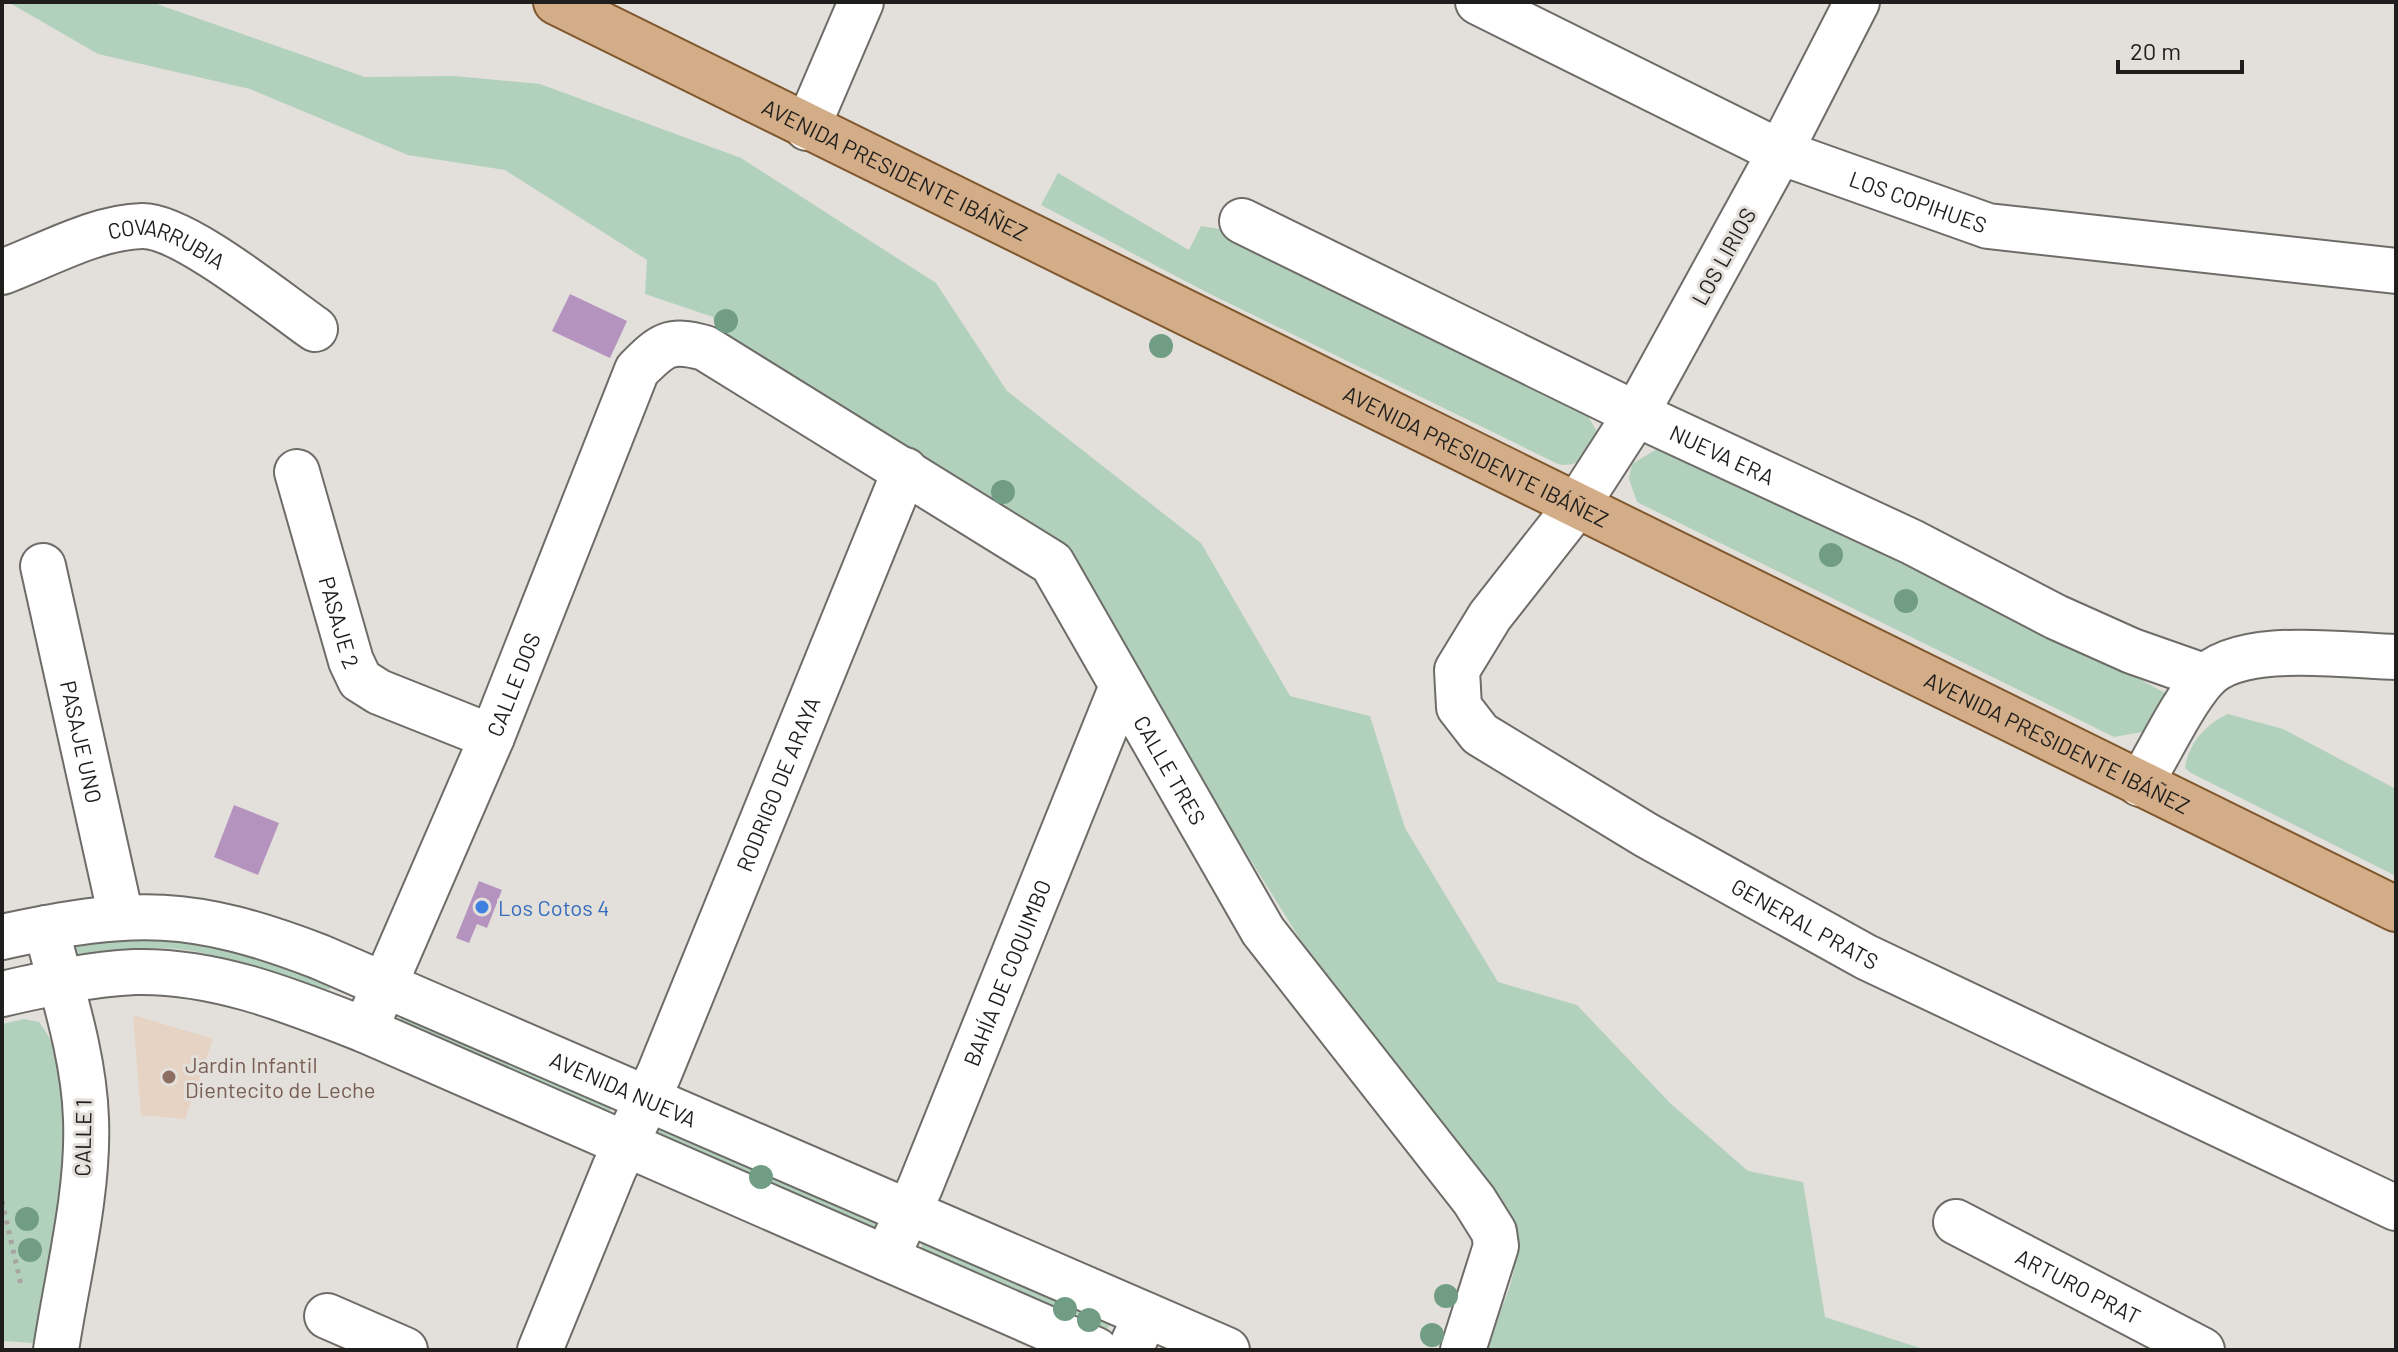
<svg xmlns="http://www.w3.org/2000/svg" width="2398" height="1352" viewBox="0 0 2398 1352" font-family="Barlow,sans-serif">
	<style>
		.education { fill: #e6d3c3 }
		.green { fill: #b2d1bd }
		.building { fill: #b494bf }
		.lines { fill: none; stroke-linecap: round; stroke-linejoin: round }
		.minor-casing { stroke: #6e6c68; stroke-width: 48 }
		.tertiary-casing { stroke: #6e6c68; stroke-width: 48 }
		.primary-casing { stroke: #81582e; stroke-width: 48 }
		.path { stroke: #a7a4a1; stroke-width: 5; stroke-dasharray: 4 6; stroke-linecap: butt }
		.minor { stroke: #fff; stroke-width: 44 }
		.tertiary { stroke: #fff; stroke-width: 44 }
		.primary { stroke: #d3ad87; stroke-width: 44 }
		.tree { fill: #719d85 }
		.shop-dot { fill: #3f7fe0; stroke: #e3e0db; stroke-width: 3 }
		.education-dot { fill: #8d6e63; stroke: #e3e0db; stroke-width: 3 }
		.labels { text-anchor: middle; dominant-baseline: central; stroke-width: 6; stroke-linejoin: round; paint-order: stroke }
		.street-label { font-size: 22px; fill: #1f1e1d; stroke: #e3e0db }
		.shop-label { font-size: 22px; fill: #366cbe; stroke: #e3e0db; text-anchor: start }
		.education-label { font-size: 22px; fill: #785e54; stroke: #e3e0db; text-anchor: start }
	</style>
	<rect width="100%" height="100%" fill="#e3e0db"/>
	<!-- education -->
	<polygon class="education" points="133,1015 213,1039 185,1119 141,1115"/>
	<!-- green -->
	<g class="green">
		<path d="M8 2H151L365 77 455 76 540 84 741 158 936 283 1007 391 1201 543 1290 696 1370 716 1405 828 1498 982 1577 1005 1670 1103 1748 1171 1803 1182 1825 1317 1926 1350H1489L1488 1338C1509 1291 1528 1259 1504 1209L1308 952 1064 561 710 341 715 327 713 317 645 294 647 260 505 170 408 155 250 89 98 54Z"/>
		<path d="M1058 173 1189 250 1201 226 1233 231 1586 413 1599 435C1588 451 1581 469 1558 464L1206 292 1041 205Z"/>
		<polygon points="1657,449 1670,449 2036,623 2165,693 2170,705 2148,731 2114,737 1637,502 1629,479 1632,464"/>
		<path d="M2228 714 2283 729 2396 789V876L2191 773 2185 768C2188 743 2207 723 2228 714Z"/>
		<path d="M138 936 232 947 329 982 330 989 319 990C268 972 216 950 162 948 133 947 103 953 74 957L72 949 74 945Z"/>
		<polygon points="407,1015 609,1102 611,1110 604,1114 400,1026 401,1016"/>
		<path d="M24 1019 39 1022C93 1091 55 1244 43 1327L33 1343 2 1341V1024Z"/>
		<polygon points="663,1126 876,1217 875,1227 867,1230 657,1139 656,1131"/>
		<polygon points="928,1241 1112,1324 1103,1332 922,1251 922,1244"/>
	</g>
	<!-- building -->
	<g class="building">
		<polygon points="570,294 627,321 610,358 552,331"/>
		<polygon points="234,805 279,823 258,875 214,857"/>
		<polygon points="479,881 502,890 487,928 477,924 469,943 456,938"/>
	</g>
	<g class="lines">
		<defs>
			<g id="minor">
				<path id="s1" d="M1478 2 1780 152 1988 226 2396 271"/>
				<path id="s2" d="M1857 2 1780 152 1636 414 1578 504 1490 616 1457 670 1459 707 1480 734 1646 835 1866 957 2396 1208"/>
				<polyline points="807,128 861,2"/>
				<path id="s3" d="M1242 221 1636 414 1912 542 2056 617 2132 651 2206 677"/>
				<path id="s4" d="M2 272C45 256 96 227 142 226 183 225 279 304 315 329"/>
				<path id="s5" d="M297 472 351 661 360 680 379 692 492 737"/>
				<path id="s6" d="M43 566 121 917"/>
				<path d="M2140 784C2160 752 2180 707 2204 679 2238 639 2349 656 2396 657"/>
				<path d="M46 928C62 990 84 1055 86 1119 89 1193 67 1277 56 1350"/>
				<path id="s7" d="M365 1030 492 737 637 370C662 345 669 338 705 348L1052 563 1263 931 1474 1200 1494 1232 1496 1246 1463 1350"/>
				<path id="s8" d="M1956 1222 2202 1350"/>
				<path id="s9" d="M886 1258 920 1187 1122 686"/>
				<polyline points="327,1316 405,1350"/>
				<path id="s10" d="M540 1350 614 1169 659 1074 905 470"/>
				<polyline points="1130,1350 1146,1315"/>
			</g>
			<g id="tertiary">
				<path id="s11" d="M2 937C134 908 193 908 320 957L1227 1350"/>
				<path d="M2 994C46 984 90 974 135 972 215 970 291 1001 365 1030L1096 1350"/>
			</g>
			<g id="primary">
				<path id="s12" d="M556 2 2396 909"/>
			</g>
		</defs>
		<!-- minor casing -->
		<use href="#minor" class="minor-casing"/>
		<!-- tertiary casing -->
		<use href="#tertiary" class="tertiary-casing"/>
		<!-- primary casing -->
		<use href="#primary" class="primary-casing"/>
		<!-- path -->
		<polyline class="path" points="2,1201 21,1285"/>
		<!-- minor -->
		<use href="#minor" class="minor"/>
		<!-- tertiary -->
		<use href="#tertiary" class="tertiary"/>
		<!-- primary -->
		<use href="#primary" class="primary"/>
	</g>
	<!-- trees -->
	<g class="tree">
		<circle cx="726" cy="321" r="12"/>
		<circle cx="1161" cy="346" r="12"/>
		<circle cx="1003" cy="492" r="12"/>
		<circle cx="1831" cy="555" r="12"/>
		<circle cx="1906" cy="601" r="12"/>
		<circle cx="761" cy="1177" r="12"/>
		<circle cx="27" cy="1219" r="12"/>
		<circle cx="30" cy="1250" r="12"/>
		<circle cx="1446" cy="1296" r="12"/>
		<circle cx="1065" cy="1309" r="12"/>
		<circle cx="1089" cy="1320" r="12"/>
		<circle cx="1432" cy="1335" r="12"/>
	</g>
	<!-- markers -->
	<circle class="shop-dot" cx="482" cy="907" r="8"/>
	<circle class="education-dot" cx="169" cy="1077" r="8"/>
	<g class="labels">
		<!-- street labels -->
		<g class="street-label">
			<text stroke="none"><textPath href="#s12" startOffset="378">AVENIDA PRESIDENTE IBÁÑEZ</textPath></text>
			<text stroke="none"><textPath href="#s1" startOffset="484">LOS COPIHUES</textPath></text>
			<text stroke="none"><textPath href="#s4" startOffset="176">COVARRUBIA</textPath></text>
			<text transform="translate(1723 256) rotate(-61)">LOS LIRIOS</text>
			<text stroke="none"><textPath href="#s3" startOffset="534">NUEVA ERA</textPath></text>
			<text stroke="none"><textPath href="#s12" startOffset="1026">AVENIDA PRESIDENTE IBÁÑEZ</textPath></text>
			<text stroke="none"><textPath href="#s5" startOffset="156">PASAJE 2</textPath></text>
			<text stroke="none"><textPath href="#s7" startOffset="376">CALLE DOS</textPath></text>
			<text stroke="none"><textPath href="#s6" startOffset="180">PASAJE UNO</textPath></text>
			<text stroke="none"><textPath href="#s12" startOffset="1674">AVENIDA PRESIDENTE IBÁÑEZ</textPath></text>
			<text stroke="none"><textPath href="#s7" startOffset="1438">CALLE TRES</textPath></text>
			<text stroke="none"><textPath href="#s10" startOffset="614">RODRIGO DE ARAYA</textPath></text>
			<text stroke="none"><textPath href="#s2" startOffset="1228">GENERAL PRATS</textPath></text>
			<text stroke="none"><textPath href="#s9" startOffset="310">BAHÍA DE COQUIMBO</textPath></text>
			<text stroke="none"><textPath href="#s11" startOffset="656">AVENIDA NUEVA</textPath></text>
			<text transform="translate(82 1138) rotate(-89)">CALLE 1</text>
			<text stroke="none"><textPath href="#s8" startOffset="138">ARTURO PRAT</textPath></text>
		</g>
		<!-- shop labels -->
		<g class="shop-label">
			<text x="498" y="907">Los Cotos 4</text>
		</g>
		<!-- education labels -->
		<g class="education-label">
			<text x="185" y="1064">Jardin Infantil<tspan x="185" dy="25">Dientecito de Leche</tspan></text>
		</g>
	</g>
	<!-- border -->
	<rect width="2398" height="1352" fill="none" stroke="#1f1e1d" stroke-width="8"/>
	<!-- scale -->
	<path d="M2118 60v12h124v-12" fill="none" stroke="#1f1e1d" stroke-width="4"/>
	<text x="2130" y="60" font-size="24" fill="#1f1e1d" stroke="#e3e0db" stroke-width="6" paint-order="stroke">20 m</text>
</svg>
